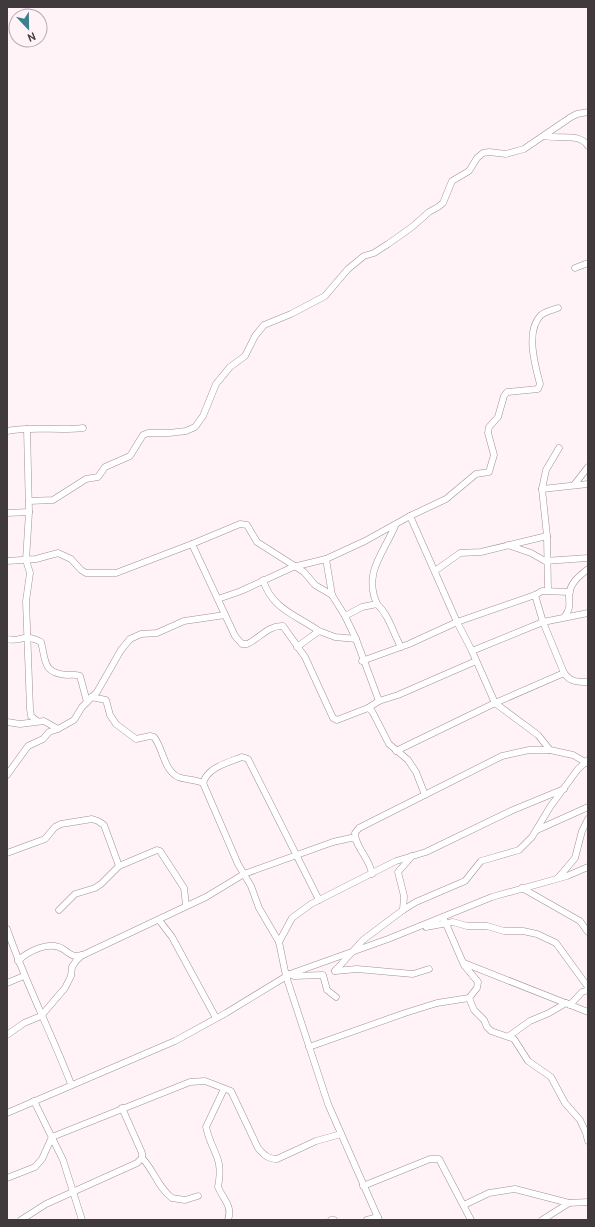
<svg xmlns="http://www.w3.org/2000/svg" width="595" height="1227" viewBox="0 0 595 1227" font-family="Cabin,sans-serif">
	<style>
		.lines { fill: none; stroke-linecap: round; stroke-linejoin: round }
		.minor-casing { stroke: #a29095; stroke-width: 7 }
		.minor { stroke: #fff; stroke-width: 6 }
	</style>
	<rect width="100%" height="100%" fill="#fff3f7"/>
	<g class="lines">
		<defs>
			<g id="minor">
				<path d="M545 136C559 140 579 132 588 146"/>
				<polyline points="575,268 588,263"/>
				<polyline points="27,429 29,512 26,560 30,573 26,601 30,709 31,716 37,721"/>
				<path d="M7 431C32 426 58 431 83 428"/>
				<polyline points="574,485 588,467"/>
				<polyline points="542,489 588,484"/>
				<polyline points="29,501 53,500 86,479 98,477 105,467 130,456 143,435 148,433 169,433 186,431 195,427 203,416 216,384 230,367 245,356 255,336 264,325 291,314 325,296 348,269 364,256 374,253 388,244 412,227 429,212 438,207 443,203 452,181 469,171 477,158 483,153 489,152 506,154 524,149 571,117 577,114 588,112"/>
				<polyline points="7,513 29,512"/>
				<polyline points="410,516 457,622 472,651 495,703 538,735 550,750"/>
				<path d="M192 544 235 636 242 644H247C259 639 268 625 283 626L305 657 333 718 337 720 368 708 372 711 389 744 408 760 416 772 425 795"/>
				<polyline points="508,545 531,553 545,561 588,558"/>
				<polyline points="326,559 332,595 345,616 356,639 379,701"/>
				<polyline points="7,561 36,559 58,553 71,559 81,570 86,573 116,573 192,544 240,524 247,525 257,542 304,572 315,585 332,595"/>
				<polyline points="435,571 460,553 481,552 547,536"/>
				<path d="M263 580C272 609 296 615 319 631"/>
				<polyline points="548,590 547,536 542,489 546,470 559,448"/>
				<path d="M535 595 543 622 564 673C570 682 578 682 588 682"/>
				<path d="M218 599 241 591 293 567 326 559 365 541 410 516 446 499 476 474 489 472 494 455 488 433 489 427 498 417 504 396 507 392 538 389 540 384C535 365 525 331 541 315 546 311 552 310 558 308"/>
				<path d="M377 604C363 573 383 554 395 526"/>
				<path d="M345 616 362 607 377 604C389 615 393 633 401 647"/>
				<path d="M565 616C571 608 569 604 569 595 570 583 579 576 588 569"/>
				<path d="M7 639C21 643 22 632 41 642 46 660 42 673 67 675 72 675 76 674 80 676L87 702"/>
				<polyline points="297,647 319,631 335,637 356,639"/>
				<polyline points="472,651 543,622 588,613"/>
				<polyline points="362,661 409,644 457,622 535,595 542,591 570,592"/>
				<path d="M91 697 106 700 110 715 116 724 136 739 150 736 154 737C164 750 163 769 178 777 186 780 195 779 203 783L238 864 251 886 259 908 279 942 286 976 328 1104 379 1220"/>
				<polyline points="368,708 379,701 398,695 476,661"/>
				<polyline points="7,722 20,724 44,721 58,729 74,720 82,707 97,692 121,650 130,639 141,634 157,633 184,621 225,615"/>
				<polyline points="396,751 495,703 564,673"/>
				<polyline points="7,775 28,746 43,739 49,732 58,729"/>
				<path d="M203 783C208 767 227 763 242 757L248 759 319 900"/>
				<polyline points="537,830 588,807"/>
				<polyline points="7,853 45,839 55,827 61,824 92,819 98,821 104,825 119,866"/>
				<path d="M372 874C370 858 355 848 355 833L359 828 502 756 529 750H550L573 755 587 763"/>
				<polyline points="558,878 575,858 582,831 588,819"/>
				<polyline points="522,888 580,921 588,932"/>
				<polyline points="59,910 75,894 95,888 101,884 119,866 157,850 160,851 184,888 186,905"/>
				<polyline points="403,910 404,896 398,872 412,856"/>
				<polyline points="159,920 172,937 216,1018"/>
				<polyline points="426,927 453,922 467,926 487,926 504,931 523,931 537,934 556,943 588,987"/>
				<path d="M7 929C25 982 51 1032 71 1084"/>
				<polyline points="279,942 292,918 311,904 396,861 426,852 513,810 564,789"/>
				<path d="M18 961C27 952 49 940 63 949 72 955 71 957 83 955L206 897 244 874 333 842 351 838 355 839"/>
				<polyline points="464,963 588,1012"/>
				<polyline points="335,971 363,940 403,910 416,902 465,881 481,861 519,850 532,837 550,807 578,769 588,760"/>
				<polyline points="335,971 357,969 413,974 429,969"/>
				<polyline points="290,974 294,976 323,975 327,990 336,997"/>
				<polyline points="7,983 24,976"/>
				<polyline points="469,998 474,1010 484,1020 487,1027 491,1031 514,1039 528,1061 551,1077 565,1103 580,1120 586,1133 588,1141"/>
				<polyline points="570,1005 582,992 588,990"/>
				<polyline points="7,1035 24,1023 41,1016 65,988 71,976 72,967 76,961 82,955"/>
				<polyline points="509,1036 530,1021 549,1013 566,1003"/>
				<polyline points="309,1047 405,1013 437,1003 469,998 477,988 478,982 464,965 443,917"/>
				<path d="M224 1089 206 1127C212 1154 224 1156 218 1187 223 1199 233 1206 228 1220"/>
				<polyline points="34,1101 63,1160 82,1220"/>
				<polyline points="7,1113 175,1041 226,1013 290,974 388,939 492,897 567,876 588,867"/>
				<path d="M142 1158C154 1170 158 1188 172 1198L185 1200 198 1196"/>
				<path d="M7 1178 35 1167 42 1159 52 1137 190 1082 205 1081 231 1091 258 1148C264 1155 268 1159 277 1159L316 1141 341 1134"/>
				<polyline points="363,1186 430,1159 439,1159 471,1220"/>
				<polyline points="464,1205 489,1193 515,1189 569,1203"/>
				<polyline points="21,1220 46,1204 137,1163 142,1158 142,1153 122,1108"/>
				<polyline points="331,1220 334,1220"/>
				<polyline points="367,1220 378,1217"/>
				<polyline points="542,1220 569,1203 588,1202"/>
			</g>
		</defs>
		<!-- minor casing -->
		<use href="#minor" class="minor-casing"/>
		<!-- minor -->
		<use href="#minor" class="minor"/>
	</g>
	<!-- border -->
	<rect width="595" height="1227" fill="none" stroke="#413a3c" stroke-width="16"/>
	<!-- north arrow -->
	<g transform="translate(28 28) rotate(158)"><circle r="19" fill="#fff3f7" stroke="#b3a9ac"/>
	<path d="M0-3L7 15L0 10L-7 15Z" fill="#3c828e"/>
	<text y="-6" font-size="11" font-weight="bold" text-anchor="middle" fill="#413a3c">N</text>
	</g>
</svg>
